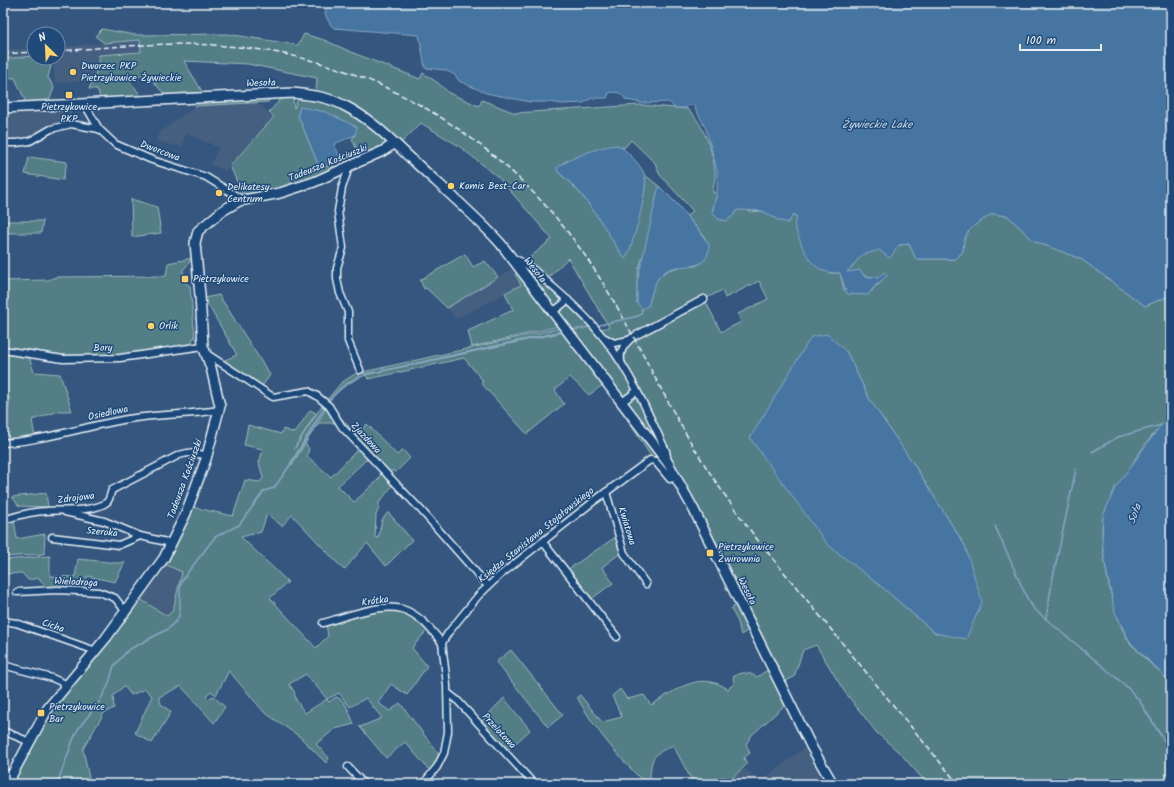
<svg xmlns="http://www.w3.org/2000/svg" width="1174" height="787" viewBox="0 0 1174 787" font-family="Kalam,sans-serif">
	<style>
		.built { fill: #445e80 }
		.green { fill: #537e86; stroke: #9eb8bf; fill-rule: evenodd }
		.water { fill: #4675a2; stroke: #87a7c4 }
		.lines { fill: none; stroke-linecap: round; stroke-linejoin: round }
		.stream { stroke: #87a7c4; stroke-width: 1.5 }
		.street-casing { stroke: #e8f1f8; stroke-width: 9 }
		.secondary-casing { stroke: #e8f1f8; stroke-width: 12 }
		.street { stroke: #1f4a7a; stroke-width: 6 }
		.secondary { stroke: #1f4a7a; stroke-width: 9 }
		.rail { stroke: #e8f1f8; stroke-width: 1.5; stroke-dasharray: 6 3; stroke-linecap: butt }
		.poi-dot { fill: #ffd166; stroke: #1f4a7a; stroke-width: 1.5 }
		.labels { text-anchor: middle; dominant-baseline: central; stroke-width: 3; stroke-linejoin: round; paint-order: stroke }
		.poi-label { font-size: 10px; fill: #e8f1f8; stroke: #1f4a7a; text-anchor: start }
		.street-label { font-size: 10px; fill: #e8f1f8; stroke: #1f4a7a }
		.water-label { font-size: 11px; font-style: italic; fill: #d0deeb; stroke: #1f4a7a }
	</style>
	<rect width="100%" height="100%" fill="#35567e"/>
	<filter id="ink" filterUnits="userSpaceOnUse"><feTurbulence type="fractalNoise" baseFrequency=".025" numOctaves="2"/><feDisplacementMap in="SourceGraphic" scale="8" xChannelSelector="R" yChannelSelector="G"/><feConvolveMatrix kernelMatrix="1 2 1 2 8 2 1 2 1" color-interpolation-filters="sRGB"/></filter>
	<g filter="url(#ink)">
		<!-- built -->
		<g class="built">
			<polygon points="163,38 162,51 100,55 99,81 55,83 53,59 37,58 58,58 58,47"/>
			<polygon points="34,48 34,57 3,59 3,50"/>
			<polygon points="257,103 274,117 225,171 210,164 219,148 186,133 182,147 155,141 159,133 195,106"/>
			<polygon points="72,110 70,119 41,133 23,140 9,139 8,114"/>
			<polygon points="512,269 521,285 456,319 447,308"/>
			<polygon points="164,564 182,572 173,610 167,617 140,599"/>
			<polygon points="807,746 828,784 736,784 731,779 744,767 759,782"/>
		</g>
		<!-- green -->
		<g class="green">
			<path d="M102 29 135 35 227 34 298 45 304 34 324 40 356 54 420 79 423 73 438 83 449 93 479 106 482 100 515 113 640 105 687 109C702 119 715 156 715 174 715 180 713 187 713 193H717L712 213 718 219 726 221 732 217 737 210 743 208 751 212 763 211 778 220 788 222 794 214 830 273H840L844 290 872 291 875 286 880 284 882 275 878 278 846 272C853 267 856 261 862 255 870 249 898 245 909 244L916 259H956L963 251 964 240 968 231 975 225 992 214 1008 216 1034 241 1081 259 1145 306 1171 295V418C1145 437 1130 468 1114 496 1111 502 1104 510 1103 517 1098 544 1113 621 1130 643 1142 657 1158 669 1171 683V784H927L901 754 877 733 844 691 816 645 803 650 794 677 782 683 676 477 512 258 523 263 552 239 498 177 459 146 421 123 400 144 375 126 316 92 317 78 248 64 184 61 203 93 168 99 149 76 127 77 144 100 100 102 99 93 96 89H89L99 65V55L141 52 140 40 104 43 95 36ZM631 140 655 163 660 175 693 211 687 216C698 230 715 241 704 259 702 262 699 265 695 266 685 268 675 266 665 272 653 279 652 295 648 306L637 303V283L639 268 645 250 658 190 660 187 645 175C647 203 632 226 619 251 602 222 585 194 558 172L564 162 617 145 624 148ZM568 258 609 327 598 330 546 280ZM759 281 768 299 738 314 741 322 721 332 706 302 651 332 648 330 722 290 725 298ZM603 336 614 343H625L621 363ZM846 351 870 400 915 466 965 546 935 633 883 588Z"/>
			<polygon points="33,56 40,59 53,58 48,77 54,88 49,101 22,102 25,100 15,78 3,78 3,59"/>
			<path d="M289 97 293 99 294 108 297 101 302 98 333 104 360 118 385 140V145L365 157 358 152 352 139 355 135 298 115 320 169 333 164V171C313 179 261 200 242 193L230 166 274 117 269 112 281 99Z"/>
			<polygon points="271,98 268,102 195,106 203,100"/>
			<polygon points="29,157 67,162 63,180 25,174"/>
			<polygon points="131,199 157,207 161,233 132,237"/>
			<polygon points="3,221 43,221 41,233 3,233"/>
			<polygon points="465,254 473,267 485,261 498,277 447,308 426,288 424,289 420,280"/>
			<polygon points="193,258 183,270 184,282 190,286 195,338 192,339 193,345 118,355 76,357 3,346 3,281 48,280 56,277 166,276 168,263"/>
			<polygon points="519,272 559,326 472,347 468,331 513,310 505,293 521,285 515,274"/>
			<polygon points="219,295 270,375 260,389 220,362 237,355 207,303 205,303 204,298"/>
			<polygon points="560,328 563,331 381,371 364,374 363,372"/>
			<polygon points="564,332 604,384 589,395 570,377 555,390 564,404 527,434 481,383 483,381 464,358 369,379 365,375"/>
			<polygon points="3,351 29,357 34,372 60,374 72,411 59,411 32,420 35,437 3,442 10,398 3,398"/>
			<polygon points="358,372 360,375 341,387 327,402 326,401 341,383"/>
			<polygon points="607,388 672,475 671,477 652,458"/>
			<path d="M323 404 325 406 290 464 292 465 327 407 335 420V423H319L305 443 309 449 307 456 331 477 359 448 368 458 338 486 354 502 379 479 381 472 392 486 379 503V508L376 515 375 537 378 538 382 520 388 512 412 540 386 566 367 543 344 570 292 515 282 526 267 514 261 532 241 537 288 582 270 598 316 648 328 636 326 624C346 619 383 604 402 611 413 615 420 621 428 629L412 648 427 666 407 695 391 684 378 703 390 711 400 703 441 757 430 771 405 742 386 758 359 726 360 727 382 718 366 698 350 707 339 693 327 699 329 702 336 697C346 699 350 715 354 724L335 729 316 744 329 758 326 763 300 737 264 712 229 671 216 695 211 691 206 696 208 699 213 696 225 707 214 723 181 686 159 697 161 704 171 712 152 743 135 733 152 696 145 689 131 695 124 686 113 696 114 708 104 713 83 749 89 778 83 784H11L30 753 53 709 130 615 140 599 167 616 173 610 182 572 164 564 192 507 233 516 245 480 260 482 263 478 259 463 263 449 244 445 248 425 281 434 283 429 295 433 310 410 316 413 294 449ZM306 674 327 699 305 713 296 700 294 691 289 684Z"/>
			<polygon points="340,417 357,435 367,424 397,455 403,450 410,458 395,473 393,470 389,474 343,427 338,418"/>
			<polygon points="46,493 48,507 19,506 12,497"/>
			<polygon points="1171,510 1171,552 1167,539"/>
			<polygon points="31,514 33,515 14,520 17,539 45,534 44,554 3,557 3,521"/>
			<polygon points="617,536 622,552 602,567 613,583 590,600 567,570"/>
			<polygon points="50,556 50,576 75,577 78,559 118,563 125,562 115,582 87,576 84,591 46,588 39,578 28,580 22,573 3,574 3,560"/>
			<polygon points="737,604 750,629 741,635 738,622 731,609"/>
			<polygon points="511,650 563,715 548,727 496,662"/>
			<path d="M769 669 786 704 752 735 746 744 750 753 744 758 747 764 731 779 721 777 713 784H704L691 779 673 745C654 755 651 755 650 778L654 784H646C619 758 595 730 577 697L580 695 602 722 622 717 612 696 620 689 627 699 644 695 651 705C676 690 699 670 728 689L734 683 733 677C742 671 747 672 757 677Z"/>
			<polygon points="504,698 530,730 507,751 481,722"/>
		</g>
		<!-- water -->
		<g class="water">
			<path d="M325 3H1171V295L1145 306 1081 259 1034 241 1008 216 992 214 975 225 968 232 964 240 963 251 956 259H916L909 244 899 245 890 258 879 250 862 255 847 272 860 270 864 276 878 278 884 272 887 276 875 286 868 295 847 294 840 273C809 274 803 249 794 224L797 218 794 214 788 223 778 220 763 211 737 210 732 217 726 221 718 219 712 213 717 193V171L706 129 694 106 689 105 686 108H675L669 102 643 103 626 100C621 93 618 91 609 93L607 98H592L583 103 562 104 549 102H530L486 93 459 81 455 75 445 70 425 68 419 35 334 28 330 24 325 14 327 5Z"/>
			<polygon points="300,107 326,112 357,127 355,135 334,144 340,157 334,159 333,164 320,169 298,115"/>
			<path d="M617 145C625 148 643 167 645 176 648 189 633 248 625 259 603 228 590 197 558 172L557 168C569 158 601 146 617 145Z"/>
			<path d="M660 187 678 205 709 244C709 277 679 259 663 273 653 282 652 295 648 306L642 309 637 303V283L658 189Z"/>
			<polygon points="827,334 846,351 870,400 915,466 965,546 982,602 966,639 935,633 883,588 827,544 750,438 811,337"/>
			<polygon points="1171,418 1171,510 1167,539 1171,552 1171,683 1130,642 1115,612 1106,569 1102,540 1103,516 1115,488 1161,425"/>
		</g>
		<g class="lines">
			<!-- stream -->
			<g class="stream">
				<polyline points="595,326 638,316 641,314 642,309"/>
				<polyline points="572,330 591,327"/>
				<path d="M328 402C340 388 351 380 368 374L564 331"/>
				<polyline points="1092,452 1118,437 1161,425"/>
				<polyline points="995,526 1027,598 1034,609 1125,685 1139,700 1171,752"/>
				<polyline points="1046,618 1053,577 1076,469"/>
				<polyline points="57,784 73,740 78,729 99,702 108,686 114,666 128,650 168,629 178,619 180,610 180,588 182,581 188,572 215,537 239,525 264,491 274,488 293,461 326,405"/>
			</g>
			<defs>
				<g id="street">
					<polyline points="87,103 88,110 99,129 115,144 152,160 206,177 243,200"/>
					<polyline points="3,143 16,143 30,141 51,129 71,124 99,129"/>
					<polyline points="349,167 342,188 338,211 343,248 337,268 337,279 340,293 348,312 348,341 360,370"/>
					<path d="M512 258C527 262 542 277 553 287 569 301 584 314 597 330 628 365 646 409 666 451L668 462"/>
					<polyline points="553,312 568,300"/>
					<polyline points="605,338 614,343 629,340"/>
					<polyline points="3,350 63,359 120,358 203,346"/>
					<polyline points="207,354 273,397 308,391 317,396 329,406 342,427 421,510 488,586"/>
					<path d="M621 361C619 351 625 343 633 337L704 299"/>
					<polyline points="622,402 637,391"/>
					<path d="M3 443C46 440 86 426 128 419 158 414 189 415 219 410"/>
					<polyline points="606,492 624,553 646,584"/>
					<polyline points="65,512 104,521 140,536"/>
					<path d="M3 520C17 516 31 511 46 511 61 510 96 512 107 502 110 499 110 494 112 490L179 455 187 453 207 455"/>
					<polyline points="52,537 119,545 140,536 171,543"/>
					<polyline points="543,542 617,637"/>
					<polyline points="17,592 57,590 99,592 115,598 122,607 128,609"/>
					<polyline points="3,621 16,623 96,651"/>
					<path d="M323 623C344 617 381 603 402 609 419 614 432 630 442 643"/>
					<polyline points="3,665 52,678 68,685"/>
					<polyline points="448,693 457,700 534,784"/>
					<polyline points="3,731 30,742"/>
					<polyline points="348,767 364,784"/>
					<polyline points="3,772 12,776"/>
					<polyline points="423,784 437,767 444,753 448,732 447,685 442,643 448,633 478,596 499,576 594,501 650,460 655,461 670,479 676,477"/>
				</g>
				<g id="secondary">
					<path d="M3 108 293 93C311 95 328 97 343 105 372 119 394 143 417 164 445 190 475 215 501 244L668 463 694 510 812 748 833 784"/>
					<polyline points="7,784 48,708 106,638 164,558 186,513 206,459 220,406 211,368 203,346 200,295 195,243 198,231 222,211 239,201 280,193 314,182 383,151 394,144"/>
				</g>
			</defs>
			<!-- street casing -->
			<use href="#street" class="street-casing"/>
			<!-- secondary casing -->
			<use href="#secondary" class="secondary-casing"/>
			<!-- street -->
			<use href="#street" class="street"/>
			<!-- secondary -->
			<use href="#secondary" class="secondary"/>
			<!-- rail -->
			<g class="rail">
				<path d="M58 51C114 47 170 41 227 46 375 57 511 142 592 266 627 319 654 379 686 434 708 472 733 508 760 543L958 784"/>
				<polyline points="3,54 34,52"/>
			</g>
		</g>
	</g>
	<!-- markers -->
	<g class="poi-dot">
		<circle cx="73" cy="72" r="4"/>
		<rect x="65" y="91" width="8" height="8" rx="2"/>
		<circle cx="451" cy="186" r="4"/>
		<circle cx="219" cy="193" r="4"/>
		<rect x="181" y="275" width="8" height="8" rx="2"/>
		<circle cx="151" cy="326" r="4"/>
		<rect x="706" y="549" width="8" height="8" rx="2"/>
		<rect x="37" y="709" width="8" height="8" rx="2"/>
	</g>
	<g class="labels">
		<!-- poi labels -->
		<g class="poi-label">
			<text x="81" y="66">Dworzec PKP<tspan x="81" dy="12">Pietrzykowice Żywieckie</tspan></text>
			<text x="69" y="107" text-anchor="middle">Pietrzykowice<tspan x="69" dy="12">PKP</tspan></text>
			<text x="459" y="186">Komis Best-Car</text>
			<text x="227" y="187">Delikatesy<tspan x="227" dy="12">Centrum</tspan></text>
			<text x="193" y="279">Pietrzykowice</text>
			<text x="159" y="326">Orlik</text>
			<text x="718" y="547">Pietrzykowice<tspan x="718" dy="12">Żwirownia</tspan></text>
			<text x="49" y="707">Pietrzykowice<tspan x="49" dy="12">Bar</tspan></text>
		</g>
		<!-- street labels -->
		<g class="street-label">
			<text transform="translate(261 83) rotate(-2)">Wesoła</text>
			<text transform="translate(160 151) rotate(21)">Dworcowa</text>
			<text transform="translate(328 163) rotate(-22)">Tadeusza Kościuszki</text>
			<text transform="translate(535 270) rotate(52)">Wesoła</text>
			<text transform="translate(103 348) rotate(-1)">Bory</text>
			<text transform="translate(108 413) rotate(-12)">Osiedlowa</text>
			<text transform="translate(366 438) rotate(47)">Zjazdowa</text>
			<text transform="translate(185 479) rotate(-70)">Tadeusza Kościuszki</text>
			<text transform="translate(76 498) rotate(-7)">Zdrojowa</text>
			<text transform="translate(627 526) rotate(73)">Kwiatowa</text>
			<text transform="translate(102 532) rotate(5)">Szeroka</text>
			<text transform="translate(536 535) rotate(-39)">Księdza Stanisława Stojałowskiego</text>
			<text transform="translate(76 582) rotate(3)">Wielodroga</text>
			<text transform="translate(747 591) rotate(64)">Wesoła</text>
			<text transform="translate(375 601) rotate(-8)">Krótka</text>
			<text transform="translate(53 626) rotate(19)">Cicha</text>
			<text transform="translate(499 731) rotate(47)">Przelotowa</text>
		</g>
		<!-- water labels -->
		<g class="water-label">
			<text x="877" y="125">Żywieckie Lake</text>
			<text transform="translate(1135 514) rotate(-69)">Soła</text>
		</g>
	</g>
	<!-- margin -->
	<rect width="1174" height="787" fill="none" stroke="#1f4a7a" stroke-width="16"/>
	<rect x="8" y="8" width="1158" height="771" fill="none" stroke="#e8f1f8" stroke-width="1.5" filter="url(#ink)"/>
	<!-- north arrow -->
	<g transform="translate(46 46) rotate(336)"><circle r="19" fill="#1f4a7a" stroke="#6f8dac"/>
	<path d="M0-3L7 15L0 10L-7 15Z" fill="#ffd166"/>
	<text y="-6" font-size="11" font-weight="bold" text-anchor="middle" fill="#e8f1f8">N</text>
	</g>
	<!-- scale -->
	<path d="M1020 44v6h81v-6" fill="none" stroke="#e8f1f8" stroke-width="2"/>
	<text x="1026" y="44" font-size="12" fill="#e8f1f8" stroke="#1f4a7a" stroke-width="3" paint-order="stroke">100 m</text>
</svg>
